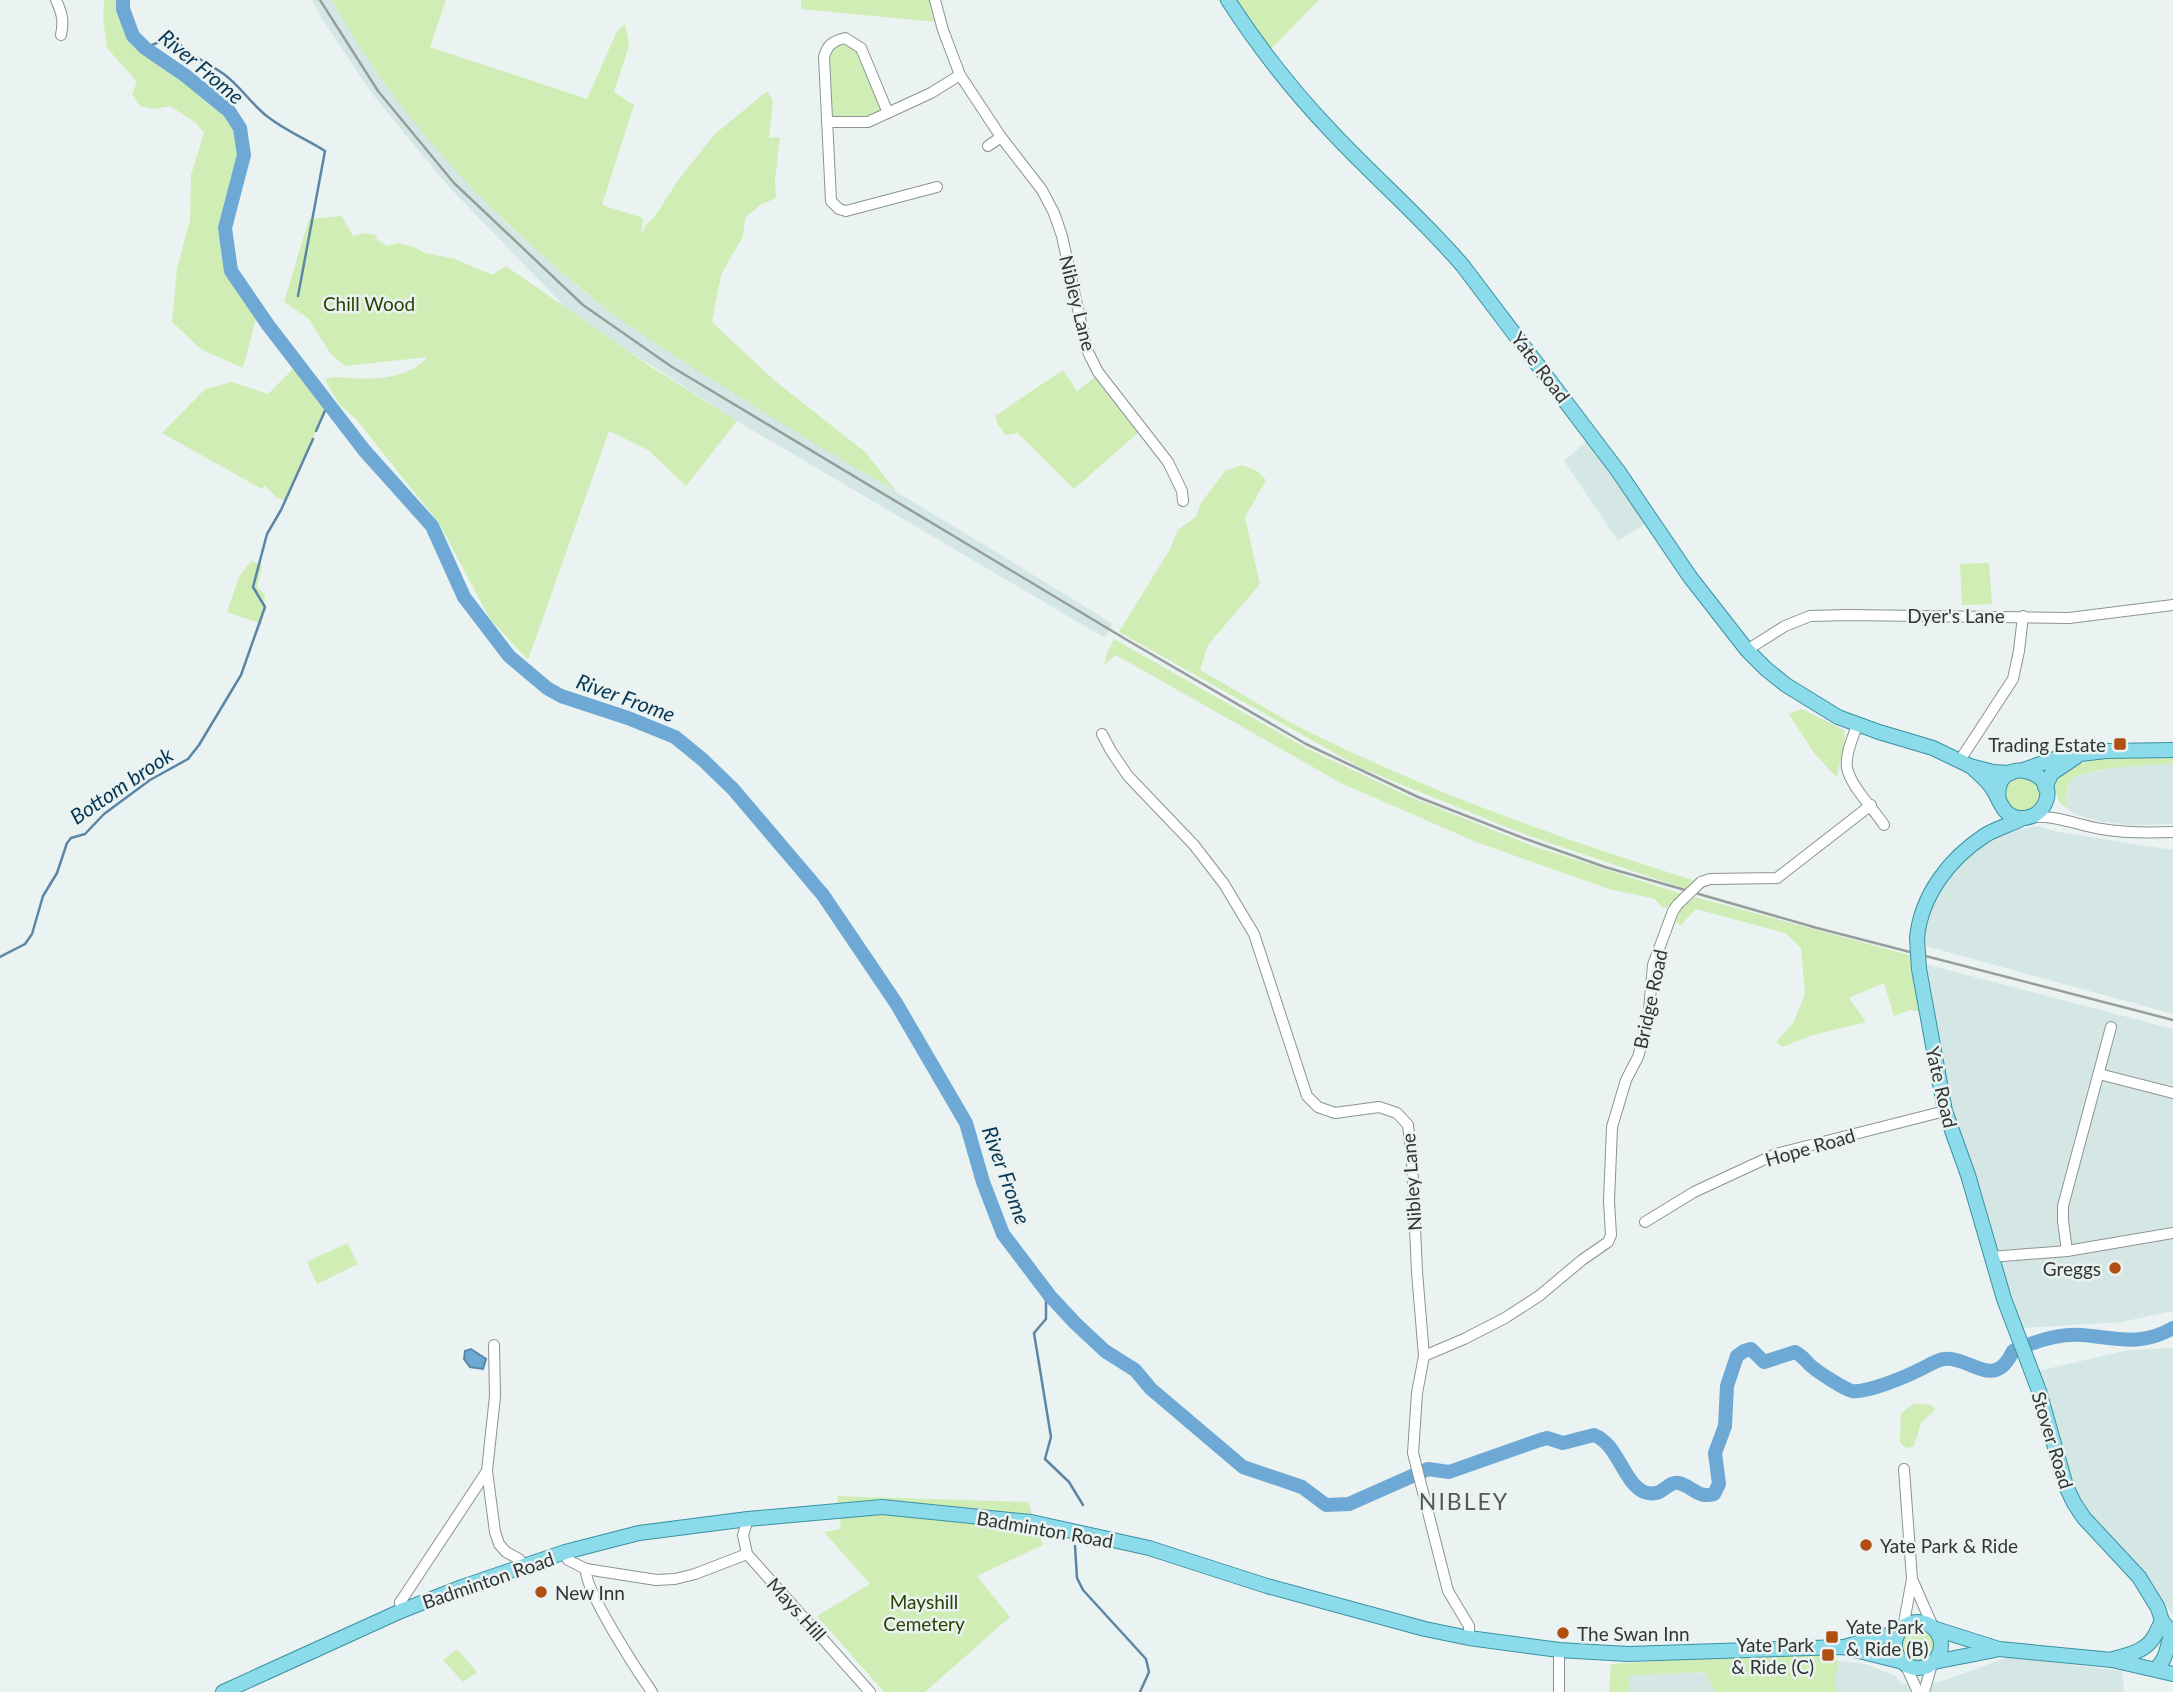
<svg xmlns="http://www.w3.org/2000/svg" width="2173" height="1692" viewBox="0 0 2173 1692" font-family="Lato,sans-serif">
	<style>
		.built { fill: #d5e7e4 }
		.green { fill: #d0edb5 }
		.water { fill: #6ea9d6; stroke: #5c86a5; stroke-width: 2 }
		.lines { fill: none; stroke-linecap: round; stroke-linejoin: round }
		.stream { stroke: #5c86a5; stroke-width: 2.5 }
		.river { stroke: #6ea9d6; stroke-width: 14 }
		.minor-casing { stroke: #8c9493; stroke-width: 12 }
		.major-casing { stroke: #3a91a2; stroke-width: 16 }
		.minor { stroke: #fff; stroke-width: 10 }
		.major { stroke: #8cdbeb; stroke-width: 14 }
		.rail { stroke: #969d9c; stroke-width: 2.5 }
		.minor-bridge-casing { stroke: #8c9493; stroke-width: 12; stroke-linecap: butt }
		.major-bridge-casing { stroke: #3a91a2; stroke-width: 16; stroke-linecap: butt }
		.minor-bridge { stroke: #fff; stroke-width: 10 }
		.major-bridge { stroke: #8cdbeb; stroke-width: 14 }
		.poi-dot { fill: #b14f13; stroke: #eaf3f1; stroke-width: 2.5 }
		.labels { text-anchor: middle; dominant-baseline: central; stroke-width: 5; stroke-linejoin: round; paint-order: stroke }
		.park-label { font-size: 19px; fill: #284200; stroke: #eaf3f1 }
		.street-label { font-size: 19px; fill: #313534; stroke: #eaf3f1 }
		.poi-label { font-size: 19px; fill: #313534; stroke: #eaf3f1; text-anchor: start }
		.water-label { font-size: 21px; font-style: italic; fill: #073755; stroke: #eaf3f1 }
		.quarter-label { font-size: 23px; letter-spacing: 2px; fill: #525958; stroke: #eaf3f1 }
	</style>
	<rect width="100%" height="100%" fill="#eaf3f1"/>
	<!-- built -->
	<g class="built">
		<polygon points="312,0 332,0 386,86 460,175 508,225 584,292 653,342 762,411 1001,555 1113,624 1105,638 737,421 571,313 448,186 373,95 321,17"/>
		<polygon points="1588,440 1646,523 1618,541 1564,461"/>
		<polygon points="2173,764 2173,824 2131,825 2103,822 2077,815 2068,809 2066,800 2069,783 2072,779 2086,773 2124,767"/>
		<polygon points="2038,826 2058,832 2173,850 2173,1014 1922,945 1934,902 1945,882 1957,868 1974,852 1992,840 2018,829"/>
		<polygon points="1921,963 2173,1029 2173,1311 2121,1322 2022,1328 2003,1272 1980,1190 1959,1137"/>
		<polygon points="2173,1348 2173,1615 2138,1566 2094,1520 2080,1502 2038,1371 2128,1350"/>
		<polygon points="2008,1657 2122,1671 2124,1692 1629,1692 1629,1676 1839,1666 1839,1661 1866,1664 1894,1675 1903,1684 1940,1682"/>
	</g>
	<!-- green -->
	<g class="green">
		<polygon points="104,0 123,0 123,9 145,48 186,76 240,128 244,155 225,228 231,271 258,311 243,368 201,349 172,322 177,268 190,220 191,175 204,133 196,123 170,106 154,109 140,106 132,94 137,82 107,48 103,17"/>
		<path d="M332 0H446L430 47 587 99 617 31 625 24 629 46 614 92 634 105 602 205 643 218 641 236 645 226 655 216 679 179 714 135 767 91 773 101 769 138 780 137 775 180 776 198 760 205 745 218 743 236 721 275 712 322 775 381 865 452 896 491C836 457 777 421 719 384 673 355 626 326 584 291 485 210 394 113 332 0Z"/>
		<polygon points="801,0 932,0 936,22 801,9"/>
		<polygon points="1216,0 1319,0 1269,51 1240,4 1225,5"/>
		<polygon points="840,41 855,46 883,107 881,114 868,119 832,117 826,57"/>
		<path d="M342 216 353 236 364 233 376 235 377 240 388 246 397 243 414 247 425 253 455 259 492 275 506 266 653 368 737 421 686 486 648 450 609 431 528 660 490 619 439 523 356 419 339 404 325 380C334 375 340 378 351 378 378 380 408 378 428 357L345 366 330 353 308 318 284 302 309 219Z"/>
		<polygon points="296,366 302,367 328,404 285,501 276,497 265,485 262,489 162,433 205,389 232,382 268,394"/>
		<polygon points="1063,370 1077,391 1097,376 1140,431 1074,489 1018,433 1006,435 998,425 995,416"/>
		<path d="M1242 465 1257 471 1266 480 1245 517 1260 584 1208 645 1200 670C1238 691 1276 716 1315 735 1438 795 1566 841 1696 881L1686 889 1529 836 1363 769 1119 632 1170 549 1178 530 1196 517 1201 503 1225 471Z"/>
		<polygon points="251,561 262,565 257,587 265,595 262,624 227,612 239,577"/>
		<polygon points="1989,563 1992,604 1962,605 1960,564"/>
		<polygon points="1114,639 1306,748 1408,796 1533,846 1682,894 1670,907 1663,908 1655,899 1609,889 1476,842 1341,783 1116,655 1104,665 1107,653"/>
		<path d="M1802 709 1844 730C1847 743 1839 764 1837 778L1814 753 1789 714Z"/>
		<path d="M2122 757H2173V764C2154 765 2079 767 2070 782 2065 789 2066 801 2068 809L2060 803 2054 789C2060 761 2099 759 2122 757Z"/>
		<circle cx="2022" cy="794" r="18"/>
		<polygon points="1695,897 1912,956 1921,1012 1910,1010 1894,1016 1884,983 1849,998 1866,1022 1813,1035 1782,1047 1776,1042 1793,1023 1805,994 1801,948 1785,933 1696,909 1681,925 1676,922 1680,908"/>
		<polygon points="347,1243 358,1264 317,1284 307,1262"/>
		<polygon points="1913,1404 1926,1404 1933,1406 1935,1410 1921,1423 1914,1446 1909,1448 1903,1446 1900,1442 1901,1413"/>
		<polygon points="837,1496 1028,1502 1043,1545 977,1576 1010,1617 925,1692 884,1692 817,1616 870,1584 824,1532 841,1529"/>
		<circle cx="1918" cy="1645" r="18"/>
		<polygon points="457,1649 477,1672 463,1682 443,1660"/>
		<polygon points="1790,1653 1827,1655 1839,1661 1835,1678 1837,1692 1715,1692 1705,1672 1629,1676 1629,1692 1609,1692 1611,1664"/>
	</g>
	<!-- water -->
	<polygon class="water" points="471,1349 486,1359 483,1369 470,1367 464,1359 465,1351"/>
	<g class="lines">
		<!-- stream -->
		<g class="stream">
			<path d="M145 48 173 36C188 57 205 60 225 75 241 87 252 105 268 117 286 131 306 139 325 151L298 296"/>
			<polyline points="316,431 328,404"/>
			<polyline points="0,957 25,944 32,934 43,896 57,873 67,843 71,838 85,834 104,814 150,780 188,759 199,745 241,675 265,607 253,587 267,534 281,510 313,439"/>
			<polyline points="1050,1296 1046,1301 1046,1319 1034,1333 1051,1437 1045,1459 1069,1482 1083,1505"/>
			<polyline points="1075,1546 1077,1578 1083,1590 1146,1659 1149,1672 1140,1692"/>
		</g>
		<!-- river -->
		<path class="river" d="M123 0V9L133 36 145 48 186 76 229 111 240 128 244 155 225 228 231 271 268 325 364 450 432 526 464 597 509 656 547 688 561 696 628 718 675 737 703 760 733 789 823 895 896 1003 966 1123 983 1182 1003 1234 1050 1296 1075 1323 1105 1351 1135 1370 1151 1389 1243 1467 1302 1487 1326 1505 1349 1504 1428 1469 1449 1472 1540 1440 1547 1438 1563 1443 1594 1435C1618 1444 1623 1482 1644 1492 1663 1499 1667 1480 1679 1483 1692 1486 1698 1499 1714 1494L1719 1484 1715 1453 1725 1426 1727 1386 1737 1356 1744 1351 1751 1349 1764 1362 1795 1352C1803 1356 1805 1360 1811 1366 1818 1372 1844 1389 1852 1391 1867 1393 1905 1377 1919 1370 1926 1367 1936 1360 1944 1359 1971 1356 1994 1392 2013 1351 2033 1342 2059 1333 2082 1335 2117 1338 2140 1347 2173 1328"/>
		<defs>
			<g id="minor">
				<path d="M56 0C62 13 64 21 61 35"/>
				<polyline points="935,0 943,30 960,75 1001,137 1042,190 1054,213 1062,236 1087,350 1098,372 1168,462 1182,491 1183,501"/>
				<path d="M888 113 861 48 845 38C833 41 827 45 824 57L831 201 839 209 846 211 937 187"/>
				<polyline points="827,122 868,122 931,93 960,75"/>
				<polyline points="988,146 1001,137"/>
				<polyline points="1747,650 1785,626 1810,616 1847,615 2069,618 2173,605"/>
				<path d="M1857 725C1853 738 1845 754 1847 768 1851 787 1874 809 1884 825"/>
				<polyline points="1102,734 1111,751 1128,776 1194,845 1224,884 1254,934 1307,1096 1318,1107 1335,1113 1379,1107 1397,1113 1408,1125 1412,1160 1417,1272 1424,1356 1417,1393 1413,1453 1448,1591 1469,1626 1469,1638"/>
				<polyline points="1960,760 2013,679 2019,651 2023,616"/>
				<path d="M2031 817C2056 815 2077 825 2101 829 2125 833 2149 833 2173 832"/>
				<polyline points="1701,882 1710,879 1777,878 1871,805"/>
				<polyline points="2099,1074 2173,1093"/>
				<polyline points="1645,1222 1694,1192 1776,1154 1945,1111"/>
				<polyline points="2067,1251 2063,1221 2063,1206 2111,1027"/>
				<polyline points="1991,1257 2067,1251 2173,1233"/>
				<polyline points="494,1345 495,1396 487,1471 495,1532 499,1544 506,1552 519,1559 524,1566"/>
				<polyline points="1424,1356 1464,1339 1505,1318 1539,1296 1582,1260 1608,1242 1611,1235 1609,1201 1612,1127 1626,1080 1638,1057 1648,1021 1653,965 1673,911 1678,904"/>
				<polyline points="748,1519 743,1535 747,1554 870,1692"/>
				<polyline points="565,1552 568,1560 586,1569 656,1580 675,1579 695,1574 747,1554"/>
				<path d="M586 1569C583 1588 638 1672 652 1692"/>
				<polyline points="1912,1579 1933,1627"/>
				<polyline points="401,1611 400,1602 403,1598 487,1471"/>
				<polyline points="1903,1628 1912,1579 1904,1469"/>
				<polyline points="1905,1664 1918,1692"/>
				<polyline points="1559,1692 1559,1650"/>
				<polyline points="1924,1692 1932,1664"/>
			</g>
			<g id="major">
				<path d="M1228 0C1257 45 1294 92 1331 131 1374 177 1422 218 1463 266L1618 471 1690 577 1747 650 1766 669 1786 685 1838 717 1879 732 1933 748 1970 766 1993 772 2011 773"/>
				<path d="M1973 768C1979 774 1987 780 1992 788 2000 799 2002 816 2019 818 2028 819 2038 815 2043 807 2066 771 1991 750 1999 801"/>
				<polyline points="2023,770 2063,756 2106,751 2173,750"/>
				<polyline points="2045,787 2052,773 2076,757"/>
				<path d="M1917 938C1921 896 1949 859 1984 836 1992 830 2012 824 2023 818"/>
				<polyline points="1919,969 1945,1111 1968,1175 2004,1299 2039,1391 2066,1486 2074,1503 2084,1518 2139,1577 2158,1608 2162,1621 2167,1627 2173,1644"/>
				<circle cx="1918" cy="1645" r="23"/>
				<polyline points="1936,1629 1999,1649 2112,1660 2173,1674"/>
				<polyline points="1847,1646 1899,1632"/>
				<path d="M2113 1659C2128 1655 2146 1651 2154 1637 2157 1632 2159 1626 2162 1621"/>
				<polyline points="1934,1662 1995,1650"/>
				<path d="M2155 1669C2166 1662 2167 1647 2171 1635"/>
				<polyline points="223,1692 401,1611 462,1587 565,1552 639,1533 748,1519 882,1507 1031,1522 1149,1548 1267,1586 1425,1629 1469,1638 1559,1650 1628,1654 1843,1647 1903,1662"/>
			</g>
		</defs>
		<!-- minor casing -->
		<use href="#minor" class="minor-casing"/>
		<!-- major casing -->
		<use href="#major" class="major-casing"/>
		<!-- minor -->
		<use href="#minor" class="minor"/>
		<!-- major -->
		<use href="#major" class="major"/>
		<!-- rail -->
		<polyline class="rail" points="320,0 378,91 454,183 583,305 672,367 1127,640 1306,744 1418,797 1526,839 1605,867 1817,928 2173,1020"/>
		<defs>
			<polyline id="minor-bridge" points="1678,904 1701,882"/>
			<polyline id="major-bridge" points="1917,938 1919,969"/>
		</defs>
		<!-- minor-bridge casing -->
		<use href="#minor-bridge" class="minor-bridge-casing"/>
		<!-- major-bridge casing -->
		<use href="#major-bridge" class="major-bridge-casing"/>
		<!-- minor-bridge -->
		<use href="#minor-bridge" class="minor-bridge"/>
		<!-- major-bridge -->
		<use href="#major-bridge" class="major-bridge"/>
	</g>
	<!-- markers -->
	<g class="poi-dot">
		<rect x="2113" y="737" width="14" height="14" rx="3.5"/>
		<circle cx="2115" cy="1268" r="7"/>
		<circle cx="1866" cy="1545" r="7"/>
		<circle cx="541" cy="1592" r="7"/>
		<circle cx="1563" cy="1633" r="7"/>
		<rect x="1825" y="1630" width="14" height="14" rx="3.5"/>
		<rect x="1821" y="1648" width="14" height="14" rx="3.5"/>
	</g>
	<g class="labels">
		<!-- park labels -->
		<g class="park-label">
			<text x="369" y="303">Chill Wood</text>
			<text x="924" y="1601">Mayshill<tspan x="924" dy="22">Cemetery</tspan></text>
		</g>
		<!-- street labels -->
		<g class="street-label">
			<text transform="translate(1078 303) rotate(76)">Nibley Lane</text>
			<text transform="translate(1541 367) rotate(53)">Yate Road</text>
			<text x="1956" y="615">Dyer's Lane</text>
			<text transform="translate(1650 999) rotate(-78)">Bridge Road</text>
			<text transform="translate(1942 1087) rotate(77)">Yate Road</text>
			<text transform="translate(1810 1147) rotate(-16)">Hope Road</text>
			<text transform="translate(1411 1182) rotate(-94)">Nibley Lane</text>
			<text transform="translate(2053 1440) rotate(73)">Stover Road</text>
			<text transform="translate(1045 1529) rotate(10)">Badminton Road</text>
			<text transform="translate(488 1580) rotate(-19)">Badminton Road</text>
			<text transform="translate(797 1609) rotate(48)">Mays Hill</text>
		</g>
		<!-- poi labels -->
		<g class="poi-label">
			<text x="2106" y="744" text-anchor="end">Trading Estate</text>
			<text x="2101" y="1268" text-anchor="end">Greggs</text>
			<text x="1880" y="1545">Yate Park &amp; Ride</text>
			<text x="555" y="1592">New Inn</text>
			<text x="1846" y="1626">Yate Park<tspan x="1846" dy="22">&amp; Ride (B)</tspan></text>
			<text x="1577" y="1633">The Swan Inn</text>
			<text x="1814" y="1644" text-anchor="end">Yate Park<tspan x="1814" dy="22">&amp; Ride (C)</tspan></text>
		</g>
		<!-- water labels -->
		<g class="water-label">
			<text transform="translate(202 66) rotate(40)">River Frome</text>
			<text transform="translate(626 697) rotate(20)">River Frome</text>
			<text transform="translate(121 785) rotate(-34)">Bottom brook</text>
			<text transform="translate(1007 1175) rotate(70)">River Frome</text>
		</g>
		<!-- quarter labels -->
		<g class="quarter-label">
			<text x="1464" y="1501">NIBLEY</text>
		</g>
	</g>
</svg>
